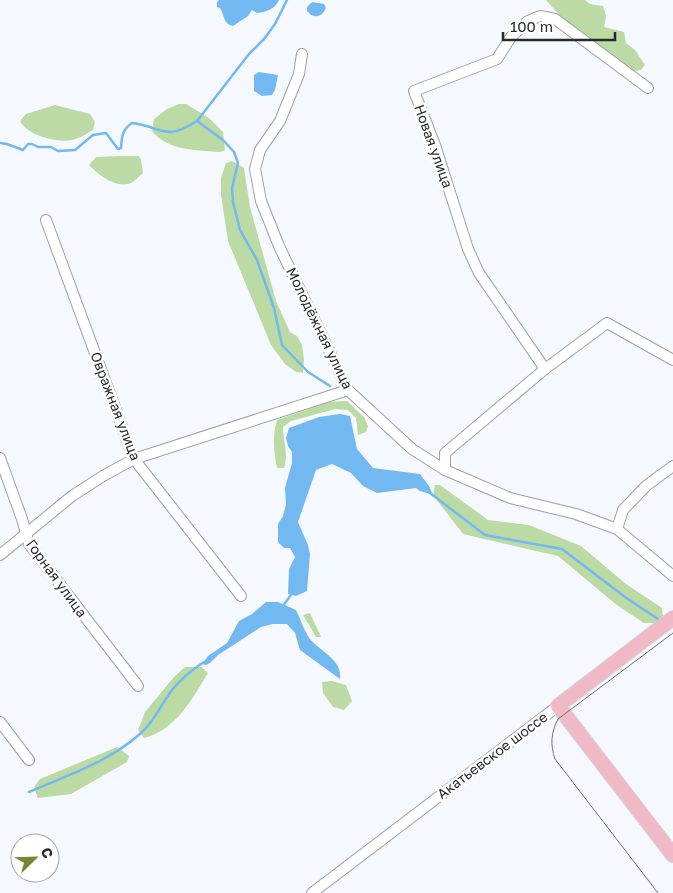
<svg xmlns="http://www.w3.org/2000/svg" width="673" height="893" viewBox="0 0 673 893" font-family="'Golos Text',sans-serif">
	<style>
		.green { fill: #bbdaa4 }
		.water { fill: #73b9f1 }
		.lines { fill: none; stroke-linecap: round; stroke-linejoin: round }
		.stream { stroke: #73b9f1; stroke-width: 2.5 }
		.minor-casing { stroke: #9ea0a6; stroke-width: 12 }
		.major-casing { stroke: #d4d4d5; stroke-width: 16 }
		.minor { stroke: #fff; stroke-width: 10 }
		.major { stroke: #f1b9c6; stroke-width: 14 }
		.tram { stroke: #6f7074; stroke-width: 1 }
		.labels { text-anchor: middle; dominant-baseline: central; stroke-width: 5; stroke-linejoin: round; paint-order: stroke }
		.street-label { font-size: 14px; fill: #292a2c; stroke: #fff }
	</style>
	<rect width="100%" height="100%" fill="#f6f8ff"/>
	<!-- green -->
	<g class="green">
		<polygon points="546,0 585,0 590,4 603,6 606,16 604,27 624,32 626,43 635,50 645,65 641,70 635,71 630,70 590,38 566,23"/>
		<path d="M179 104H186L209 118 223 132 225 150 220 152C196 150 168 151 152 131L154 119 167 109Z"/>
		<path d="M55 105 90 114 95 122 93 130C86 134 79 139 71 140 56 143 27 135 20 121L26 114Z"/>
		<path d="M120 156H139L141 160 143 173C139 176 135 181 131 183 115 189 99 175 89 165L96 157Z"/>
		<polygon points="232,161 244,168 250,207 276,301 290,332 297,336 302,345 304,360 303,373 296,372 285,364 271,345 228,241 221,195 221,178 226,163"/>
		<path d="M347 401 364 417 368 426 366 432 358 435 356 418 348 410 335 409 291 421 283 427C283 441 289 454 284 468H277C274 452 272 436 277 420L329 402Z"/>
		<polygon points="435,485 440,485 488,520 529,525 581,546 626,584 662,608 663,618 656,623 644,623 618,606 558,556 463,534 433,495"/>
		<polygon points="310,613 321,637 316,637 303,615"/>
		<path d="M185 667H202L208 673C192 699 176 730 144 738L138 730 145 712 174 677Z"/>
		<polygon points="332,681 346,685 352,701 344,710 333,707 323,693 322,682"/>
		<polygon points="117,747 129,756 127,762 71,794 38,798 34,787 40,779"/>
	</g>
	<!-- water -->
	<g class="water">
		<path d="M219 0H279C275 9 267 12 257 13L252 10 248 16 233 26C223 24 225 16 220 8L217 7V2Z"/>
		<path d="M312 2 324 4 326 8C323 15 318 18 311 15L307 11V7Z"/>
		<polygon points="259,72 278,75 275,90 272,95 262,96 254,91 254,75"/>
		<polygon points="340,414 350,416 357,449 373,468 420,474 429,486 433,495 420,491 416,488 377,493 363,486 351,473 332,464 316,470 298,522 308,545 310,554 307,591 296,596 288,594 289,569 295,557 290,548 284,548 278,542 278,524 283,516 286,504 285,488 292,463 292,452 288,446 286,438 289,428 319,417"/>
		<path d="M266 602H278L296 610C300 618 303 628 308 636 316 650 343 658 340 679L300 650 295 633 287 624H273L261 627 218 655 210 663 206 665 202 664 208 656 227 643 239 621 252 614Z"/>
	</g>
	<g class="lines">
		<!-- stream -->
		<g class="stream">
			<polyline points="197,121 223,140 234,152 238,163 232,188 233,202 240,230 257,260 274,308 282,345 308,372 330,386"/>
			<path d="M0 143 7 144 23 150 28 144H32L38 147H51L58 151 75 150 93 135 106 133 118 149 121 148C122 136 122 130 132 123 163 127 165 142 197 121L249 54 264 39 275 24 287 0"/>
			<polyline points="430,493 485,535 562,549 625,597 658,619"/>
			<polyline points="283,606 293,592"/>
			<path d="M29 792C68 775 109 762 141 733 155 721 161 704 172 690 181 679 193 669 204 662"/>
		</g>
		<defs>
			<g id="minor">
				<polyline points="302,54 299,74 280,121 260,150 255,169 261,201 279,246 348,390 412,449 445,470 510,498 576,514 617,529 673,576"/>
				<polyline points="46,220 134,459 241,596"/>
				<polyline points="545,369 479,273 468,249 435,145 414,91 497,59 511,37 528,21 540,16 555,19 648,88"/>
				<polyline points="0,458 22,519 29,544 138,686"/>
				<polyline points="445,470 445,453 545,369 607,323 673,360"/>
				<polyline points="617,529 623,510 646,486 673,466"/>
				<polyline points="0,555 72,496 103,476 134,459 348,390"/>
				<polyline points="0,722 29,760"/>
				<polyline points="312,893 558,706"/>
			</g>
			<polyline id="major" points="673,618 558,706 673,855"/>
		</defs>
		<!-- minor casing -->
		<use href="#minor" class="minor-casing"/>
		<!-- major casing -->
		<use href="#major" class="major-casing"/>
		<!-- minor -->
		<use href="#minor" class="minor"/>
		<!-- major -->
		<use href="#major" class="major"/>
		<!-- tram -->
		<path class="tram" d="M658 893 555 759C550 744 551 733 558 719L673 633"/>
	</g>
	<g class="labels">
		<!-- street labels -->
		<g class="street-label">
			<text transform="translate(434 146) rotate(70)">Новая улица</text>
			<text transform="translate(320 328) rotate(64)">Молодёжная улица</text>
			<text transform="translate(116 406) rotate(69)">Овражная улица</text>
			<text transform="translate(57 578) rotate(54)">Горная улица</text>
			<text transform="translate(492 755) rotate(-37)">Акатьевское шоссе</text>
		</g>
	</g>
	<!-- north arrow -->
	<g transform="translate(35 858) rotate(67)"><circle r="24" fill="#ffffff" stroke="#a9aaab"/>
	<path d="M0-4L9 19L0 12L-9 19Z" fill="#778635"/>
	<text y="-8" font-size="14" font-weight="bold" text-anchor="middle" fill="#292a2c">С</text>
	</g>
	<!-- scale -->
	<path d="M503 32v8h112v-8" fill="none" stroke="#292a2c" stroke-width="2.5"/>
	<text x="510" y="32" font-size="15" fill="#292a2c" stroke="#ffffff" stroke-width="4" paint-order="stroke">100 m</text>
</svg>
